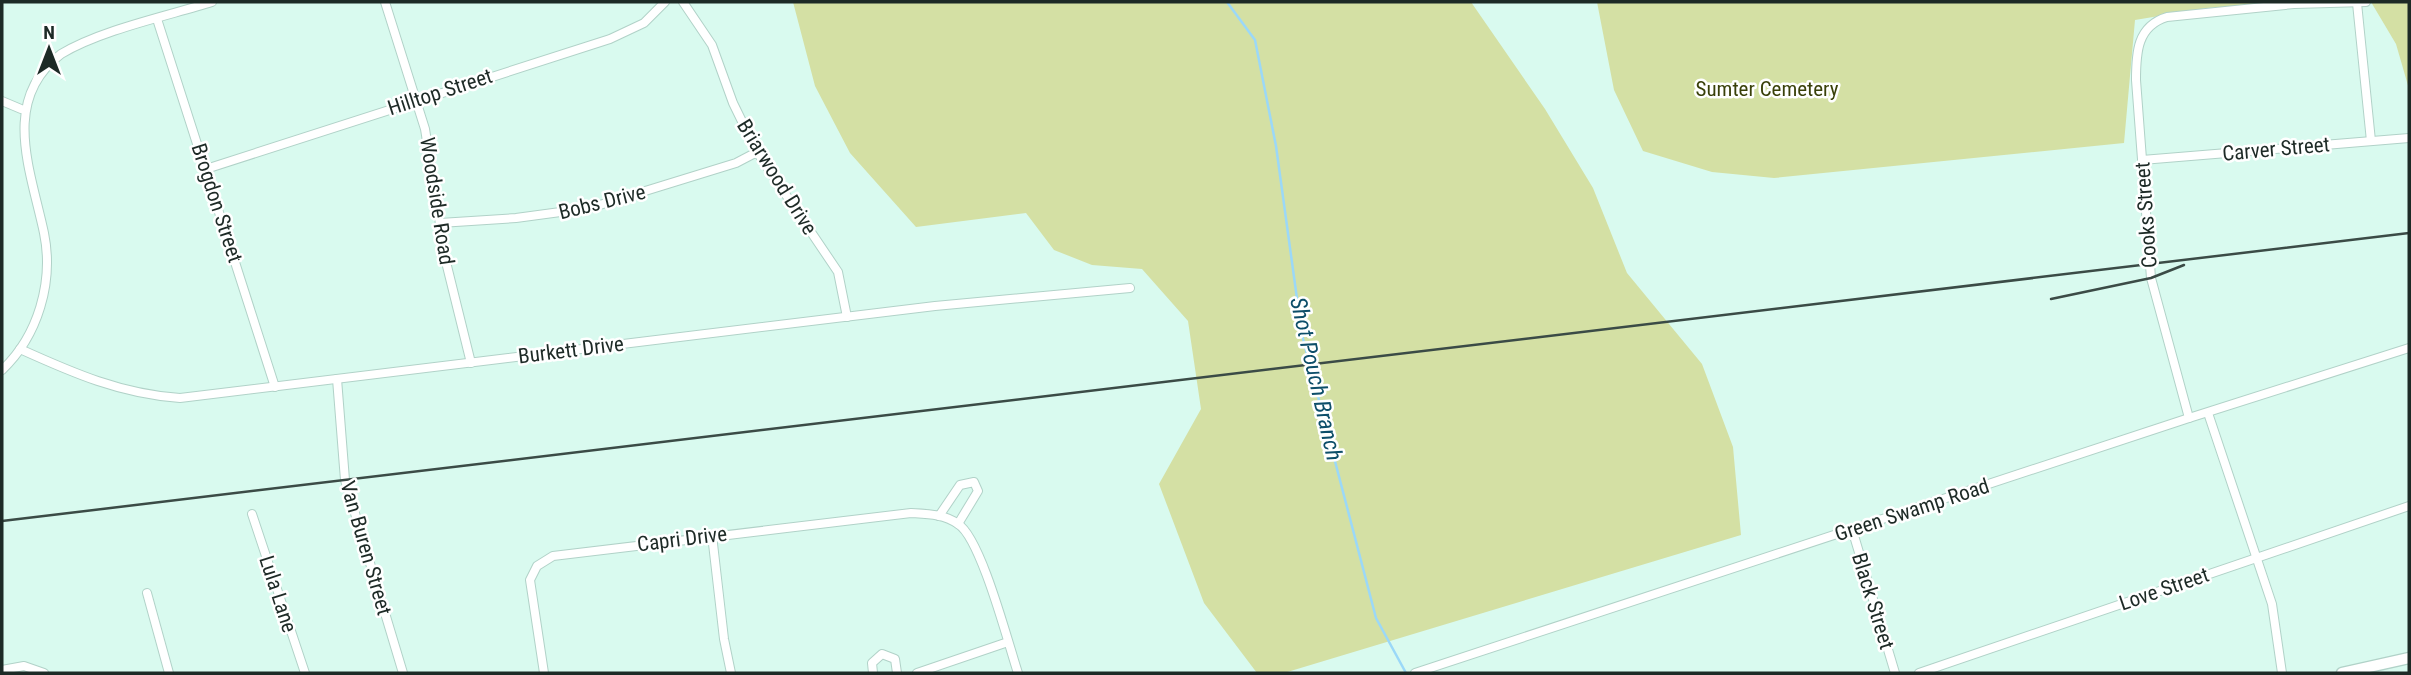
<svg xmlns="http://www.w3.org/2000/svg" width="2411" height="675" viewBox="0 0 2411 675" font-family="'Roboto Condensed',sans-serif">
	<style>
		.green { fill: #d4e0a4 }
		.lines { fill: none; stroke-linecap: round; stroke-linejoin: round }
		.stream { stroke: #9bd8f8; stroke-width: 2.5 }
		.minor-casing { stroke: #b1d2c8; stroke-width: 10 }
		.tertiary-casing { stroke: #b1d2c8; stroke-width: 13 }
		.minor { stroke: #fff; stroke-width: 8 }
		.tertiary { stroke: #fff; stroke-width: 10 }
		.rail { stroke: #3b4b46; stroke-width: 2.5 }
		.labels { text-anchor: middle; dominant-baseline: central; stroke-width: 5; stroke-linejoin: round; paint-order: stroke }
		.park-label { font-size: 21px; fill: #394009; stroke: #fff }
		.street-label { font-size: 21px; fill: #1d2a26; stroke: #fff }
		.water-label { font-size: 23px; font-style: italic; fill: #0d4e69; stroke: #fff }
	</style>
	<rect width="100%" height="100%" fill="#d9faef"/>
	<!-- green -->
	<g class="green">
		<polygon points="793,2 1471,2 1545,109 1593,188 1627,273 1702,364 1733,447 1741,535 1284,673 1257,673 1204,603 1159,484 1201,409 1188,321 1142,269 1092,265 1054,250 1026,213 916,227 850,153 815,86"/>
		<polygon points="1597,2 2291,2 2207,8 2135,20 2124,143 1774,178 1712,172 1643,151 1614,90"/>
		<polygon points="2371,2 2409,2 2409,89 2396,44"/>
	</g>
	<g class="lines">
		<!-- stream -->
		<polyline class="stream" points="1227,2 1255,40 1276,146 1302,335 1376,618 1406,673"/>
		<defs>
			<g id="minor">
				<polyline points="385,2 425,129 446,262 471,363"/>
				<polyline points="683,2 712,45 733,103 757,152 838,272 847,317"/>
				<polyline points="2357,3 2371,141"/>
				<polyline points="157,19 275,387"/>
				<polyline points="2,101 21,109"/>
				<polyline points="2142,160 2409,138"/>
				<polyline points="206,169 610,39 644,23 665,2"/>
				<polyline points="440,223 516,218 590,208 736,163 757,152"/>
				<path d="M20 349C73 373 121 394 180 398L935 306 1130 288"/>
				<path d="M2 370C38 336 54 282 44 233 31 171 0 100 61 54 101 30 167 16 212 2"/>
				<polyline points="337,379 345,480 403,673"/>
				<polyline points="2208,413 2272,604 2282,673"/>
				<path d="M2189 418 2151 278 2136 80C2136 53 2137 26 2167 17L2294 4 2366 2"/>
				<polyline points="252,514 305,673"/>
				<polyline points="939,516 960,485 974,482 978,491 958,524"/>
				<polyline points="1852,529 1895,673"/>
				<polyline points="712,535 724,639 731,673"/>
				<polyline points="147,593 169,673"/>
				<polyline points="2,670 24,666 44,673"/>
				<path d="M544 673 530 580 537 566 553 556 911 513C928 514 944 514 958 524 981 538 1008 643 1018 673"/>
				<polyline points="873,673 872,663 882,654 895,659 897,673"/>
				<polyline points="917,673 1008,642"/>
				<polyline points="1415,673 2189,418 2409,348"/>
				<polyline points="1919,673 2409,506"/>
			</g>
			<polyline id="tertiary" points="2342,673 2409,658"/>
		</defs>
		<!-- minor casing -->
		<use href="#minor" class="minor-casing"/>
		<!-- tertiary casing -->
		<use href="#tertiary" class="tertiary-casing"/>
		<!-- minor -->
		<use href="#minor" class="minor"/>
		<!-- tertiary -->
		<use href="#tertiary" class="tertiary"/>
		<!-- rail -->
		<g class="rail">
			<polyline points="2051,299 2151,278 2184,265"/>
			<polyline points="2,521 2409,233"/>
		</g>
	</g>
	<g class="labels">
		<!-- park labels -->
		<g class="park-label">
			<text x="1767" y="89">Sumter Cemetery</text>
		</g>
		<!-- street labels -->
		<g class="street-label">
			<text transform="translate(440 92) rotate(-18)">Hilltop Street</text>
			<text transform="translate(2276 149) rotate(-5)">Carver Street</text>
			<text transform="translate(777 177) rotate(58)">Briarwood Drive</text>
			<text transform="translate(437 201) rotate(81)">Woodside Road</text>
			<text transform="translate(602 202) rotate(-14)">Bobs Drive</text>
			<text transform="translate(217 203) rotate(72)">Brogdon Street</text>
			<text transform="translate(2146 215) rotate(-94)">Cooks Street</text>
			<text transform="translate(571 350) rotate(-7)">Burkett Drive</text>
			<text transform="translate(1912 510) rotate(-18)">Green Swamp Road</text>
			<text transform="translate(682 539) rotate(-7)">Capri Drive</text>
			<text transform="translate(366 548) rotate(74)">Van Buren Street</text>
			<text transform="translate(2164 589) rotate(-19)">Love Street</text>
			<text transform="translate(278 594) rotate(72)">Lula Lane</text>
			<text transform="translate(1873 601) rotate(73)">Black Street</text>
		</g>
		<!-- water labels -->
		<g class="water-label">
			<text transform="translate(1316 379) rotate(77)">Shot Pouch Branch</text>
		</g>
	</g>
	<!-- border -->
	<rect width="2411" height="675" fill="none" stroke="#1d2a26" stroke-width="7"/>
	<!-- north arrow -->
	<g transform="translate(49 49)" stroke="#ffffff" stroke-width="5" paint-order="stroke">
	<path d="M0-5L12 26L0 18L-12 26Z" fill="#1d2a26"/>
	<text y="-10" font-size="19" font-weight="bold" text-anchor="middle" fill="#1d2a26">N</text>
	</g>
</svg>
